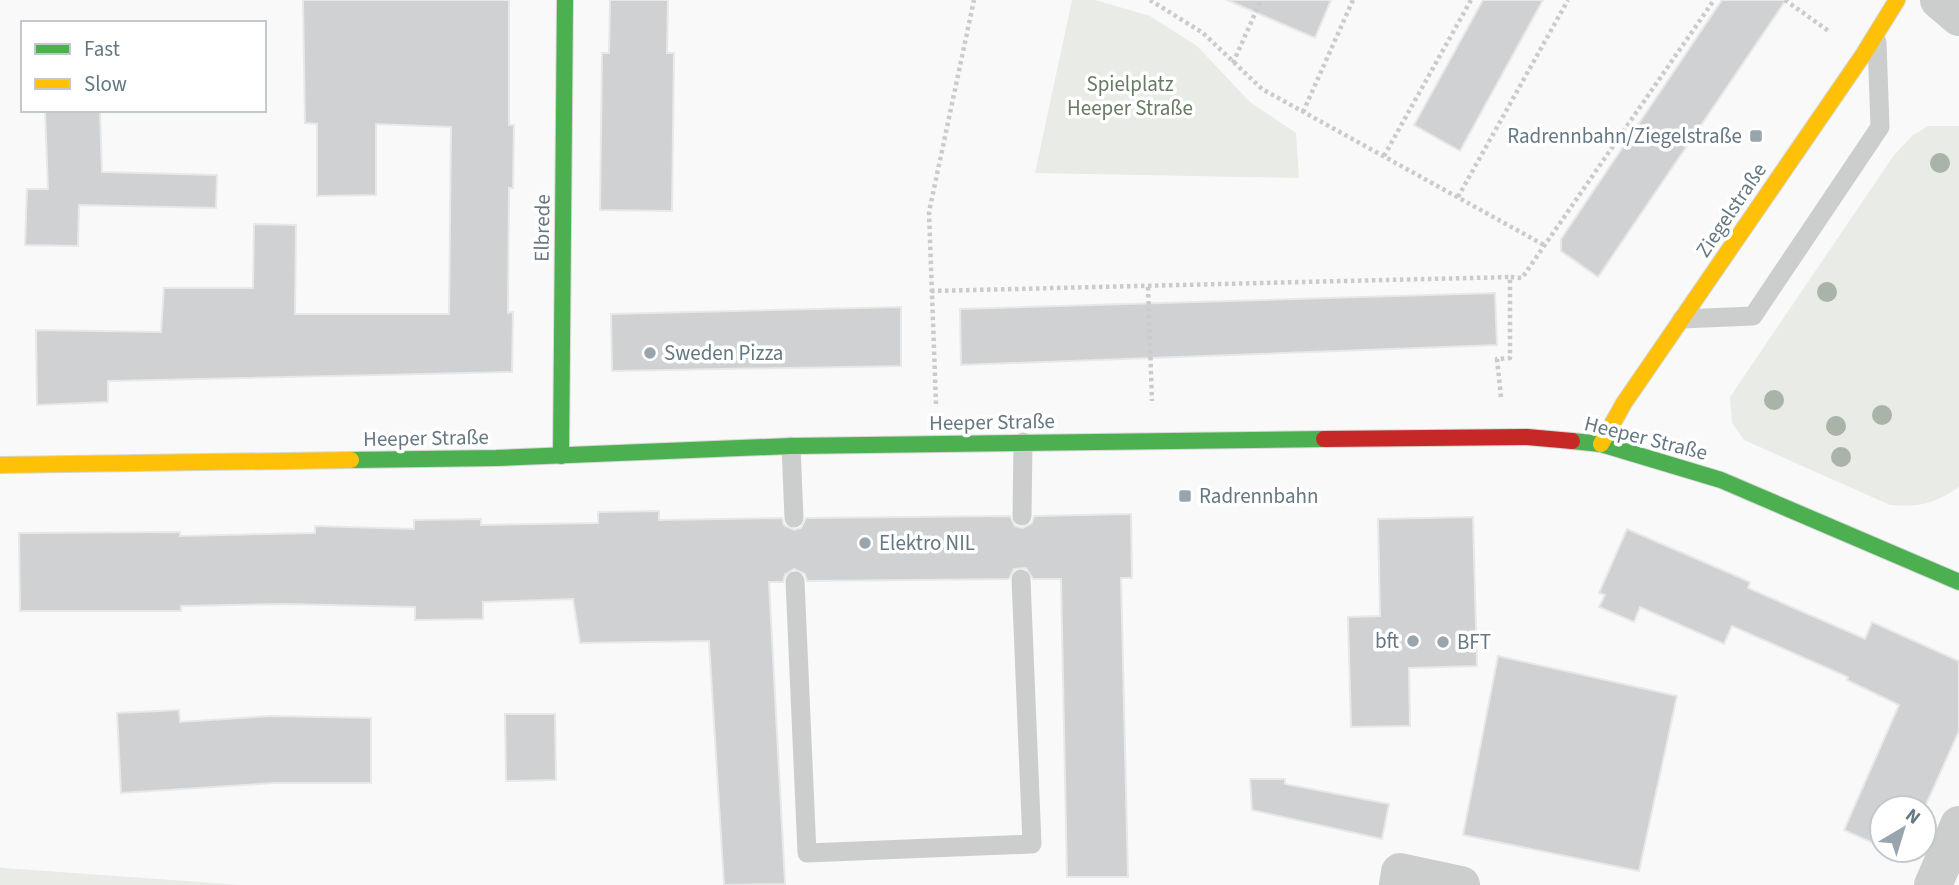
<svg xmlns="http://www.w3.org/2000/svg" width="1959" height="885" viewBox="0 0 1959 885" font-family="'Source Sans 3',sans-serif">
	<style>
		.green { fill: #e8ebe6 }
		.building { fill: #cfd1d2; stroke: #e8e8e8; stroke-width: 2 }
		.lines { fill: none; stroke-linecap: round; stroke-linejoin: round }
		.fast-casing { stroke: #d5d6d6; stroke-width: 18 }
		.slow-casing { stroke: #d5d6d6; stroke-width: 18 }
		.jam-casing { stroke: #d5d6d6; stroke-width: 18 }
		.path { stroke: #cacbcc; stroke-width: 4.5; stroke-dasharray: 3.5 3.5; stroke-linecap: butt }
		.lane { stroke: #cccece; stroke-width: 19 }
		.street { stroke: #cccece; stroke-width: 38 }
		.fast { stroke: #4caf50; stroke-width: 16 }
		.slow { stroke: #ffc107; stroke-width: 16 }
		.jam { stroke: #c62828; stroke-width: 16 }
		.tree { fill: #aab3a7 }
		.poi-dot { fill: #99a5ac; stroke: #fff; stroke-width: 2.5 }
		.labels { text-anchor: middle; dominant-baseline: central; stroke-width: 7; stroke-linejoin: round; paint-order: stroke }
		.park-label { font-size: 21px; fill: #697a64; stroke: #fff }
		.poi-label { font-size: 21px; fill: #657882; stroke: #fff; text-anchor: start }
		.street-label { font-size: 21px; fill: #657882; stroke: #fff }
	</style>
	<rect width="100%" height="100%" fill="#f9f9f9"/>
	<!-- green -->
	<g class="green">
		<polygon points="1072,0 1095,0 1150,16 1197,46 1250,102 1296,133 1299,178 1035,173"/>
		<path d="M1928 126H1959V487C1936 503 1918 508 1890 505L1744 440 1732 423 1730 397 1894 155 1912 136Z"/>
		<polygon points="0,867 4,868 241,885 0,885"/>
	</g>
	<!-- building -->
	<g class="building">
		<polygon points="303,0 509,0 509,125 514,125 513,188 509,188 508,313 513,312 512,372 108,381 108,402 37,405 36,330 161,332 164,288 253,288 254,224 296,225 295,314 449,314 451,127 376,124 376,195 317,196 317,124 305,123"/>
		<polygon points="610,0 668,0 667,53 674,53 672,211 600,210 602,53 609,53"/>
		<polygon points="1227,0 1331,0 1315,38"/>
		<polygon points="1483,0 1543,0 1460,151 1414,125"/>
		<polygon points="1722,0 1786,0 1598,277 1561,251 1561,239"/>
		<polygon points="45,110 100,110 102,172 217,175 216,208 79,205 78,246 25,245 27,189 48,189"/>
		<polygon points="1495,293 1497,345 961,365 960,309"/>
		<polygon points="901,307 901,366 612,371 611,314"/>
		<polygon points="659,511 659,520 782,518 784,525 794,530 801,528 806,518 1010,516 1015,526 1023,528 1032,523 1034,516 1131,514 1132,578 1121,578 1128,877 1067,877 1061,579 1033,579 1026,568 1014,569 1009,579 807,581 805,574 794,569 785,575 783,582 769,582 785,884 724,885 709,641 580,643 573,599 483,602 483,619 415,620 415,607 286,604 181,606 181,611 20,611 19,533 180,532 180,536 315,533 315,526 414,529 414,520 481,519 481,525 598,523 598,512"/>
		<polygon points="1473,517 1477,666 1409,668 1410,726 1351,727 1348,617 1380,616 1378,519"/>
		<polygon points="1627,529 1750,582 1748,588 1865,639 1872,622 1959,661 1959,731 1924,809 1882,808 1882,847 1844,830 1899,705 1847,680 1848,677 1732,626 1724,644 1640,607 1634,622 1599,607 1605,595 1599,593"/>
		<polygon points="1498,656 1677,696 1639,871 1463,835"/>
		<polygon points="179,710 180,722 270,716 371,718 371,783 274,783 121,793 117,713"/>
		<polygon points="505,714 555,714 556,780 506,781"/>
		<polygon points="1250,779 1285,779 1285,784 1389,804 1382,839 1252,810"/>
	</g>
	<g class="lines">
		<defs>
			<g id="fast">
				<polyline points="1572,441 1601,444 1721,480 1959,582"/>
				<polyline points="561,456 565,0"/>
				<polyline points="351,460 496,458 791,446 1324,439"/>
			</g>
			<g id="slow">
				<polyline points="1601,444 1624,403 1863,55 1897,0"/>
				<polyline points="0,465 351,460"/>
			</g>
			<polyline id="jam" points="1324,439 1527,437 1572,441"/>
		</defs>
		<!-- fast casing -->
		<use href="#fast" class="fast-casing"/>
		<!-- slow casing -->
		<use href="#slow" class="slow-casing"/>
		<!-- jam casing -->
		<use href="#jam" class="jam-casing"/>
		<!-- path -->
		<g class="path">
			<polyline points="1150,0 1203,33 1262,89 1544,245"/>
			<polyline points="1785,0 1830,32"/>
			<polyline points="1233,63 1261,0"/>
			<polyline points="1303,112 1353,0"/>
			<polyline points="1384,156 1471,0"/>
			<polyline points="1458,197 1568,0"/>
			<polyline points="1148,287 1152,401"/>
			<polyline points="931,291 1510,277"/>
			<polyline points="1501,397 1497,359 1510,358 1510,277 1522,278 1714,0"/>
			<polyline points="936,404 929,212 974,0"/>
		</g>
		<!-- lane -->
		<g class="lane">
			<polyline points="1682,319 1753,316 1880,127 1877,42"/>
			<polyline points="791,446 794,518"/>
			<polyline points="1022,516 1023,442"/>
			<polyline points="795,581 807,853 1032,844 1021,579"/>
		</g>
		<!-- street -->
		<g class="street">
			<polyline points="1939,0 1959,17"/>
			<polyline points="1398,885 1400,872 1461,885"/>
			<polyline points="1933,885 1959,825"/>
		</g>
		<!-- fast -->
		<use href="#fast" class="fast"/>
		<!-- slow -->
		<use href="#slow" class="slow"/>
		<!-- jam -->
		<use href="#jam" class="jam"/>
	</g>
	<!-- trees -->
	<g class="tree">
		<circle cx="1940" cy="163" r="10"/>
		<circle cx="1827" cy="292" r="10"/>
		<circle cx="1774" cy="400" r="10"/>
		<circle cx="1882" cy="415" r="10"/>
		<circle cx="1836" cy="426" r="10"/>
		<circle cx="1841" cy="457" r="10"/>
	</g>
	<!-- markers -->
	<g class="poi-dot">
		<rect x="1749" y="129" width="14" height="14" rx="3.5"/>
		<circle cx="650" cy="353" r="7"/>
		<rect x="1178" y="489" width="14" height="14" rx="3.5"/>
		<circle cx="865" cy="543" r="7"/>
		<circle cx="1413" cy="641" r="7"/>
		<circle cx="1443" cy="642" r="7"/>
	</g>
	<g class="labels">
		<!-- park labels -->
		<g class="park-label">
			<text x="1130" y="84">Spielplatz<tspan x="1130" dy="24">Heeper Straße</tspan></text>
		</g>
		<!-- poi labels -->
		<g class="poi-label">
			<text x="1742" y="136" text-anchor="end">Radrennbahn/Ziegelstraße</text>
			<text x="664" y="353">Sweden Pizza</text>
			<text x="1199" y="496">Radrennbahn</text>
			<text x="879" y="543">Elektro NIL</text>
			<text x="1399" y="641" text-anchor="end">bft</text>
			<text x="1457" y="642">BFT</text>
		</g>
		<!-- street labels -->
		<g class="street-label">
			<text transform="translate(1731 210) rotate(-56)">Ziegelstraße</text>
			<text transform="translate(542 228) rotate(-89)">Elbrede</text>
			<text transform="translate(992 422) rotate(-1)">Heeper Straße</text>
			<text transform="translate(426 438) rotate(-1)">Heeper Straße</text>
			<text transform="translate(1646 438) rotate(14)">Heeper Straße</text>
		</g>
	</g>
	<!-- legend -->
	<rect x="21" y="21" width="245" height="91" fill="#ffffff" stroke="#c1c9cd" stroke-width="2"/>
	<rect x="35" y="44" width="35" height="10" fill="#4caf50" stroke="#c1c9cd" stroke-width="2"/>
	<text x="84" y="56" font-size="21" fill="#657882">Fast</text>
	<rect x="35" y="79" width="35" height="10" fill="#ffc107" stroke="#c1c9cd" stroke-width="2"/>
	<text x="84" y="91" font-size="21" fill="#657882">Slow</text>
	<!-- north arrow -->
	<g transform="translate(1903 829) rotate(38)"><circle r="33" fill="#ffffff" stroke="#c1c9cd" stroke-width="2"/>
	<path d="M0-5L12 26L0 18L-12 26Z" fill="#99a5ac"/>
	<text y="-10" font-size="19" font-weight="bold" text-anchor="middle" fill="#657882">N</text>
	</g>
</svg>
